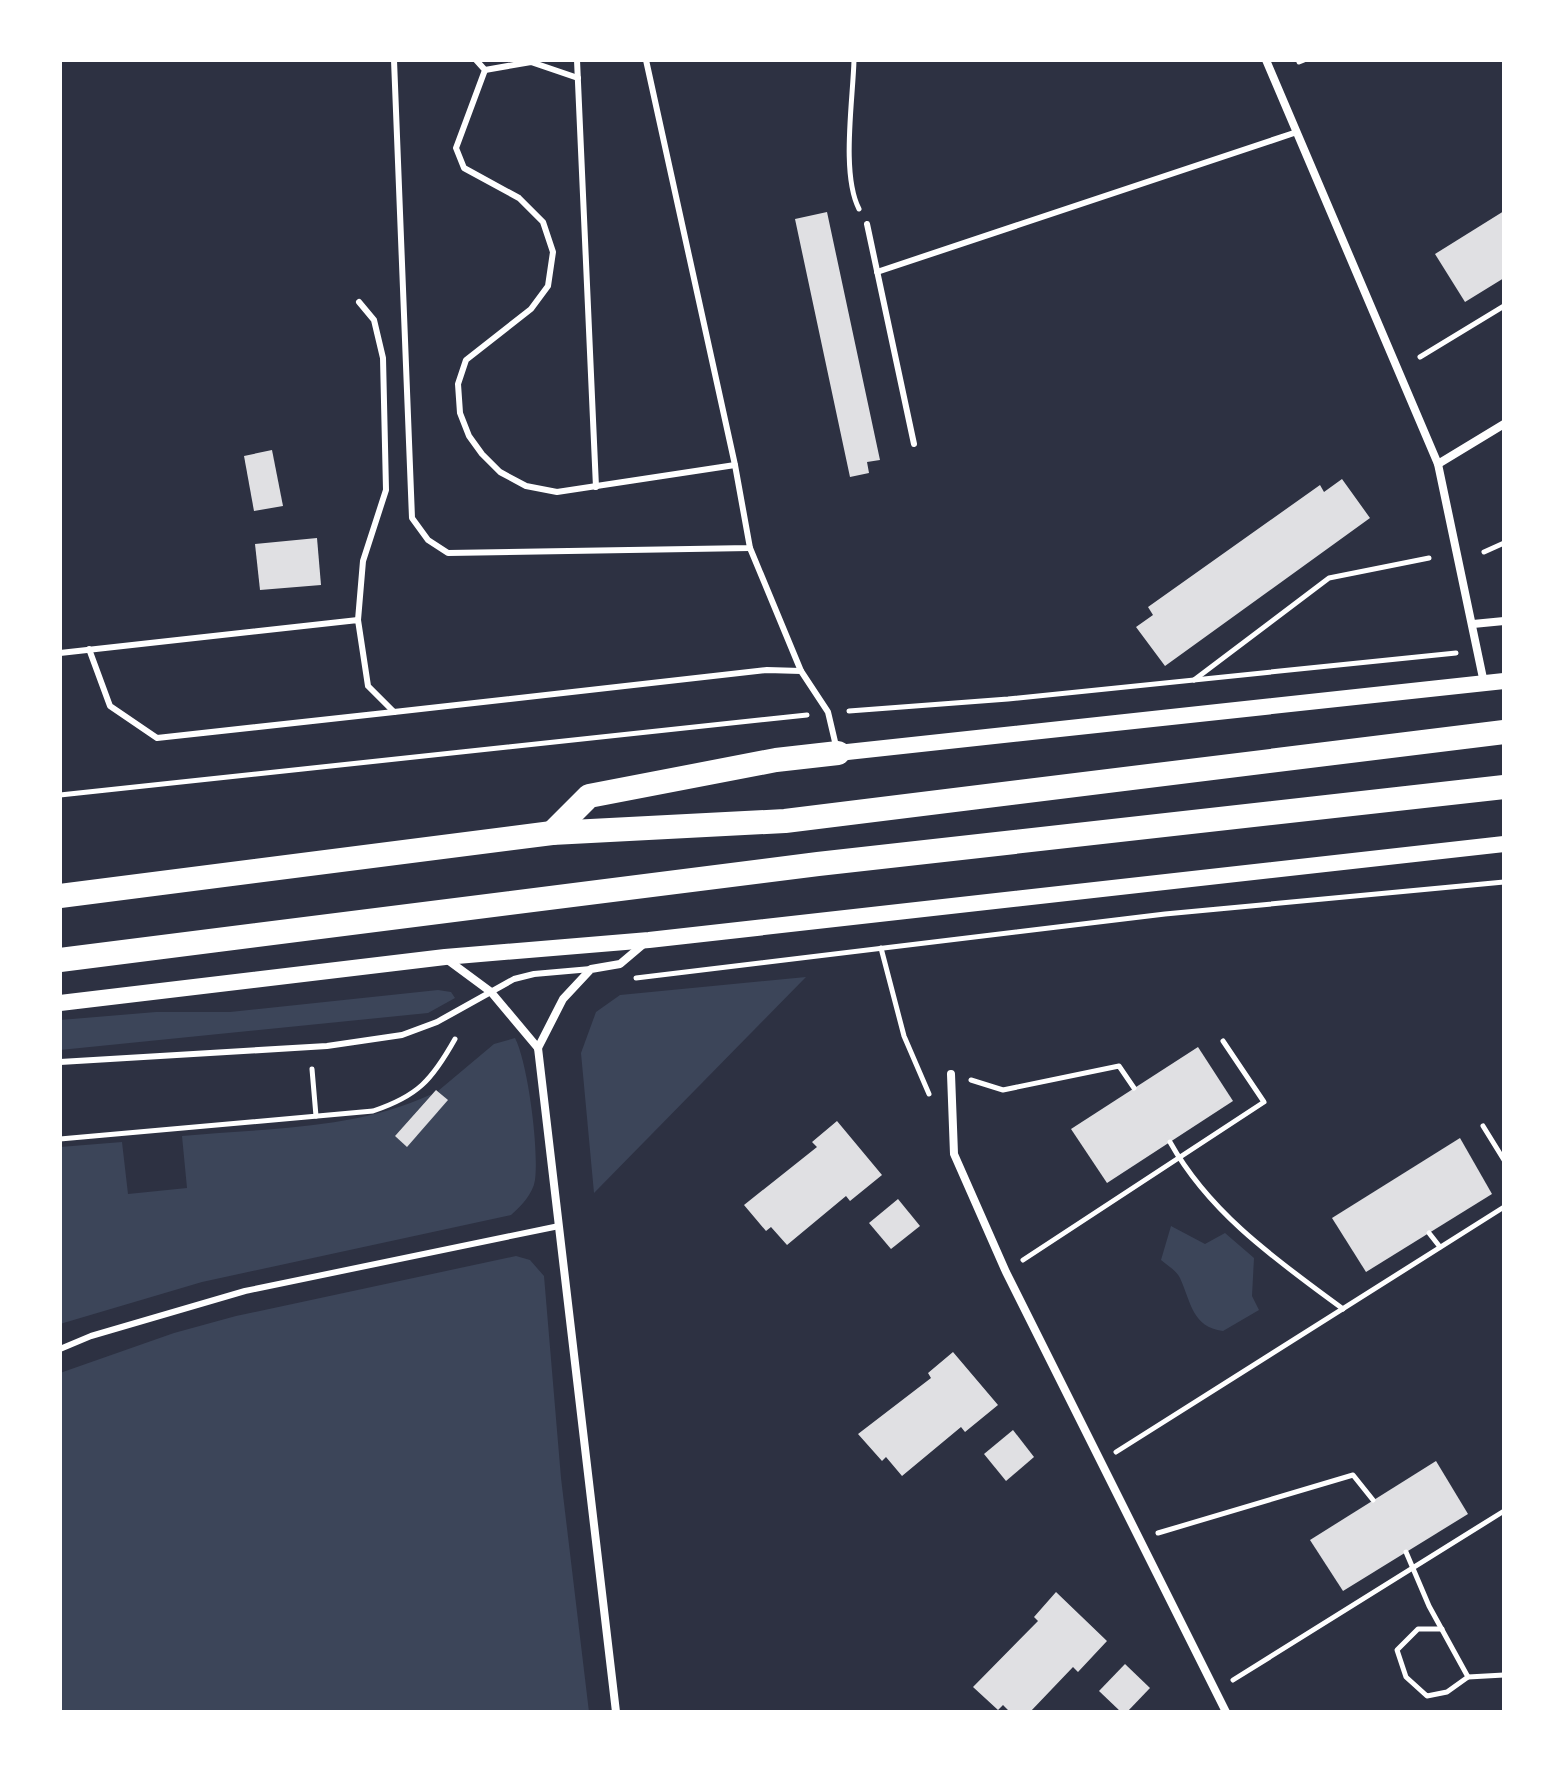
<svg xmlns="http://www.w3.org/2000/svg" width="1564" height="1772" viewBox="0 0 1564 1772" font-family="Signika,sans-serif">
	<style>
		.green { fill: #3c4559 }
		.building { fill: #e0e0e3 }
		.lines { fill: none; stroke-linecap: round; stroke-linejoin: round }
		.path { stroke: #fff; stroke-width: 5 }
		.service { stroke: #fff; stroke-width: 6 }
		.minor { stroke: #fff; stroke-width: 8 }
		.secondary { stroke: #fff; stroke-width: 16 }
		.motorway { stroke: #fff; stroke-width: 24 }
	</style>
	<rect width="100%" height="100%" fill="#2d3142"/>
	<!-- green -->
	<g class="green">
		<polygon points="806,977 594,1193 581,1053 596,1012 620,995"/>
		<polygon points="438,990 451,992 455,998 428,1013 60,1050 60,1020 156,1012 230,1012"/>
		<path d="M515 1038C528 1063 539 1150 535 1180 533 1194 521 1206 511 1215L202 1282 60 1324V1147L122 1142 128 1194 187 1188 182 1136C266 1128 355 1130 432 1094L395 1136 407 1146 447 1100 438 1091 494 1044Z"/>
		<path d="M1171 1226 1205 1244 1225 1233 1254 1258 1252 1296 1259 1310 1223 1331C1192 1327 1191 1302 1180 1278 1177 1271 1167 1265 1161 1260Z"/>
		<polygon points="516,1256 530,1260 544,1276 561,1478 589,1712 60,1712 60,1373 174,1333 236,1316"/>
	</g>
	<!-- building -->
	<g class="building">
		<polygon points="1504,211 1504,278 1465,302 1435,254"/>
		<polygon points="827,212 880,460 867,462 869,473 850,477 795,219"/>
		<polygon points="272,450 283,506 254,511 244,456"/>
		<polygon points="1342,479 1370,518 1165,666 1136,627 1153,615 1148,607 1320,485 1324,492"/>
		<polygon points="317,538 321,585 260,590 255,544"/>
		<polygon points="1198,1047 1233,1101 1107,1183 1071,1129"/>
		<polygon points="436,1090 448,1100 407,1147 395,1136"/>
		<polygon points="837,1121 882,1175 850,1201 846,1196 787,1245 771,1227 766,1231 744,1205 817,1147 812,1142"/>
		<polygon points="1460,1138 1492,1194 1366,1272 1332,1218"/>
		<polygon points="898,1199 920,1226 891,1249 869,1223"/>
		<polygon points="953,1352 998,1405 965,1432 961,1427 902,1476 886,1457 882,1461 858,1434 931,1378 928,1373"/>
		<polygon points="1013,1430 1034,1457 1006,1481 984,1454"/>
		<polygon points="1436,1461 1468,1514 1343,1591 1310,1540"/>
		<polygon points="1056,1592 1107,1641 1078,1672 1073,1667 1030,1712 1010,1712 1003,1705 998,1710 973,1687 1038,1621 1034,1617"/>
		<polygon points="1125,1664 1150,1688 1127,1712 1121,1712 1099,1691"/>
	</g>
	<g class="lines">
		<!-- path -->
		<g class="path">
			<path d="M854 60C853 100 841 174 859 209"/>
			<polyline points="1299,62 1304,60"/>
			<polyline points="1420,357 1504,306"/>
			<polyline points="1484,552 1504,543"/>
			<polyline points="1194,680 1329,578 1429,558"/>
			<polyline points="849,711 1008,699 1456,653"/>
			<polyline points="60,795 807,715"/>
			<polyline points="881,948 904,1036 929,1094"/>
			<polyline points="636,978 1165,914 1504,882"/>
			<polyline points="312,1069 316,1116"/>
			<polyline points="971,1080 1003,1090 1119,1066 1134,1088"/>
			<polyline points="1483,1126 1504,1160"/>
			<path d="M60 1139 373 1111C418 1096 432 1080 455 1039"/>
			<path d="M1170 1142C1210 1214 1278 1261 1343 1309"/>
			<polyline points="1429,1233 1440,1247"/>
			<polyline points="1023,1260 1264,1102 1223,1041"/>
			<polyline points="1116,1452 1504,1207"/>
			<polyline points="1158,1533 1353,1475 1373,1500"/>
			<polyline points="1406,1552 1429,1606 1468,1677 1504,1675"/>
			<polyline points="1442,1629 1418,1629 1397,1650 1406,1677 1427,1696 1447,1692 1468,1677"/>
			<polyline points="1233,1680 1504,1511"/>
		</g>
		<!-- service -->
		<g class="service">
			<polyline points="394,60 412,518 428,540 448,553 750,548 735,465"/>
			<polyline points="476,60 485,70 456,148 464,168 519,198 543,222 553,252 548,286 531,309 466,360 458,384 460,413 469,436 482,454 500,472 526,486 557,492 735,465 646,60"/>
			<polyline points="577,60 596,487"/>
			<polyline points="485,70 531,62 578,78"/>
			<polyline points="867,224 914,444"/>
			<polyline points="877,272 1297,132"/>
			<polyline points="750,548 801,671"/>
			<polyline points="358,620 363,561 386,490 383,358 374,320 359,302"/>
			<polyline points="89,649 110,706 157,738 394,712"/>
			<polyline points="60,653 358,620 368,686 394,712 767,670 801,671 828,712 836,746"/>
			<polyline points="60,1062 327,1046 402,1035 437,1022 514,979 534,974 591,969"/>
			<polyline points="60,1349 91,1336 245,1291 559,1226"/>
		</g>
		<!-- minor -->
		<g class="minor">
			<polyline points="1266,60 1438,464 1484,683"/>
			<polyline points="1438,464 1504,424"/>
			<polyline points="1473,624 1504,621"/>
			<polyline points="445,958 491,992 538,1048 616,1712"/>
			<polyline points="538,1048 563,999 591,969 620,964 646,942"/>
			<polyline points="951,1074 954,1154 1006,1272 1226,1712"/>
		</g>
		<!-- secondary -->
		<g class="secondary">
			<polyline points="838,753 1504,681"/>
			<polyline points="60,1003 445,957 649,940 1504,844"/>
		</g>
		<!-- motorway -->
		<g class="motorway">
			<polyline points="552,833 589,796 776,760 838,753"/>
			<polyline points="60,896 552,833 785,821 1504,732"/>
			<polyline points="60,960 818,864 1504,787"/>
		</g>
	</g>
	<!-- border -->
	<rect width="1564" height="1772" fill="none" stroke="#ffffff" stroke-width="124"/>
</svg>
